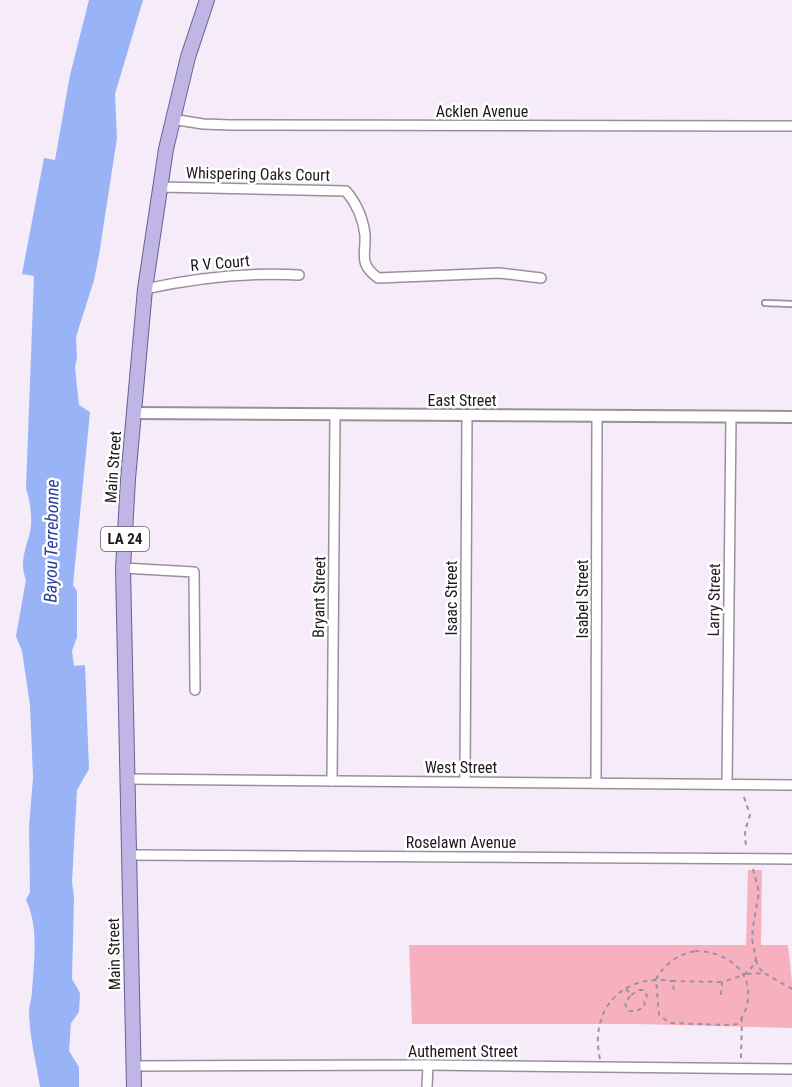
<svg xmlns="http://www.w3.org/2000/svg" width="792" height="1087" viewBox="0 0 792 1087" font-family="'Roboto Condensed',sans-serif">
	<style>
		.green { fill: #f7b1be }
		.water { fill: #99b3f7 }
		.lines { fill: none; stroke-linecap: round; stroke-linejoin: round }
		.service-casing { stroke: #9a909d; stroke-width: 8 }
		.minor-casing { stroke: #9a909d; stroke-width: 12 }
		.tertiary-casing { stroke: #9a909d; stroke-width: 14 }
		.primary-casing { stroke: #6b5f94; stroke-width: 16 }
		.path { stroke: #9a929c; stroke-width: 2; stroke-dasharray: 4.5 4.5; stroke-linecap: butt }
		.service { stroke: #fff; stroke-width: 4.5 }
		.minor { stroke: #fff; stroke-width: 9 }
		.tertiary { stroke: #fff; stroke-width: 10 }
		.primary { stroke: #c0b6e5; stroke-width: 14 }
		.labels { text-anchor: middle; dominant-baseline: central; stroke-width: 5; stroke-linejoin: round; paint-order: stroke }
		.shield { fill: #fff; stroke: #605d61; stroke-width: 1.5 }
		.shield-label { font-size: 15px; font-weight: bold; fill: #1c181d }
		.street-label { font-size: 16px; fill: #1c181d; stroke: #fff }
		.water-label { font-size: 18px; font-style: italic; fill: #2941a0; stroke: #fff }
	</style>
	<rect width="100%" height="100%" fill="#f6ebf9"/>
	<!-- green -->
	<polygon class="green" points="748,870 762,870 761,945 788,945 792,982 792,1028 637,1024 412,1024 409,945 746,945"/>
	<!-- water -->
	<path class="water" d="M89 0H143L115 94 117 138 99 255 94 280 76 337 77 357 75 368 79 405 90 412 73 585 77 591V637L72 651 74 666 85 665 89 769 77 790 72 882 74 897 72 979 80 993 79 1012 71 1023 69 1051 79 1067V1087H40C36 1061 29 1036 29 1009 30 1003 32 997 32 991 34 962 39 926 26 900L30 892 29 827 33 778 30 705 22 651 16 636 26 580C19 562 26 549 30 532 33 519 30 501 26 488L34 276 22 274 44 158 55 160 70 75Z"/>
	<g class="lines">
		<defs>
			<polyline id="service" points="765,303 792,304"/>
			<g id="minor">
				<polyline points="172,119 203,124 231,125 792,126"/>
				<path d="M160 187 346 191C357 204 363 217 365 235 366 255 358 263 378 278L499 273 541 278"/>
				<path d="M145 289C196 278 247 272 299 275"/>
				<polyline points="123,568 194,572 195,690"/>
				<polyline points="129,779 792,785"/>
				<polyline points="332,781 335,414"/>
				<polyline points="465,782 467,415"/>
				<polyline points="596,783 597,416"/>
				<polyline points="727,784 731,417"/>
				<polyline points="130,855 792,859"/>
				<polyline points="133,1066 428,1065 792,1069"/>
				<polyline points="427,1087 428,1065"/>
			</g>
			<polyline id="tertiary" points="133,413 792,417"/>
			<polyline id="primary" points="134,1087 123,568 128,479 145,289 166,149 188,57 207,0"/>
		</defs>
		<!-- service casing -->
		<use href="#service" class="service-casing"/>
		<!-- minor casing -->
		<use href="#minor" class="minor-casing"/>
		<!-- tertiary casing -->
		<use href="#tertiary" class="tertiary-casing"/>
		<!-- primary casing -->
		<use href="#primary" class="primary-casing"/>
		<!-- path -->
		<g class="path">
			<polyline points="744,797 750,815 745,831 746,849"/>
			<path d="M695 951C723 951 751 968 748 998 747 1008 744 1016 737 1024L728 1025 670 1023 659 1015 656 979C665 963 678 955 695 951Z"/>
			<polyline points="756,960 758,967 764,973"/>
			<polyline points="747,974 764,973 792,989"/>
			<polyline points="626,989 631,995 625,1003 628,1011 637,1011 645,1006 644,1002 647,996 644,990 639,990 631,995"/>
			<polyline points="674,990 672,981 722,982"/>
			<polyline points="721,995 722,982 744,975 752,967 756,959 752,939 753,927 759,892 753,869"/>
			<polyline points="741,1058 742,1019"/>
			<path d="M600 1059C589 1010 622 973 672 981"/>
		</g>
		<!-- service -->
		<use href="#service" class="service"/>
		<!-- minor -->
		<use href="#minor" class="minor"/>
		<!-- tertiary -->
		<use href="#tertiary" class="tertiary"/>
		<!-- primary -->
		<use href="#primary" class="primary"/>
	</g>
	<g class="labels">
		<!-- shield labels -->
		<rect class="shield" x="101" y="527" width="48" height="24" rx="4.5"/>
		<g class="shield-label">
			<text x="125" y="539">LA 24</text>
		</g>
		<!-- street labels -->
		<g class="street-label">
			<text x="482" y="111">Acklen Avenue</text>
			<text transform="translate(258 174) rotate(1)">Whispering Oaks Court</text>
			<text transform="translate(220 263) rotate(-5)">R V Court</text>
			<text x="462" y="400">East Street</text>
			<text transform="translate(113 467) rotate(-86)">Main Street</text>
			<text transform="translate(319 597) rotate(-89)">Bryant Street</text>
			<text transform="translate(451 598) rotate(-90)">Isaac Street</text>
			<text transform="translate(582 599) rotate(-90)">Isabel Street</text>
			<text transform="translate(714 600) rotate(-89)">Larry Street</text>
			<text x="461" y="767">West Street</text>
			<text x="461" y="842">Roselawn Avenue</text>
			<text transform="translate(114 954) rotate(-91)">Main Street</text>
			<text x="463" y="1051">Authement Street</text>
		</g>
		<!-- water labels -->
		<g class="water-label">
			<text transform="translate(51 541) rotate(-89)">Bayou Terrebonne</text>
		</g>
	</g>
</svg>
